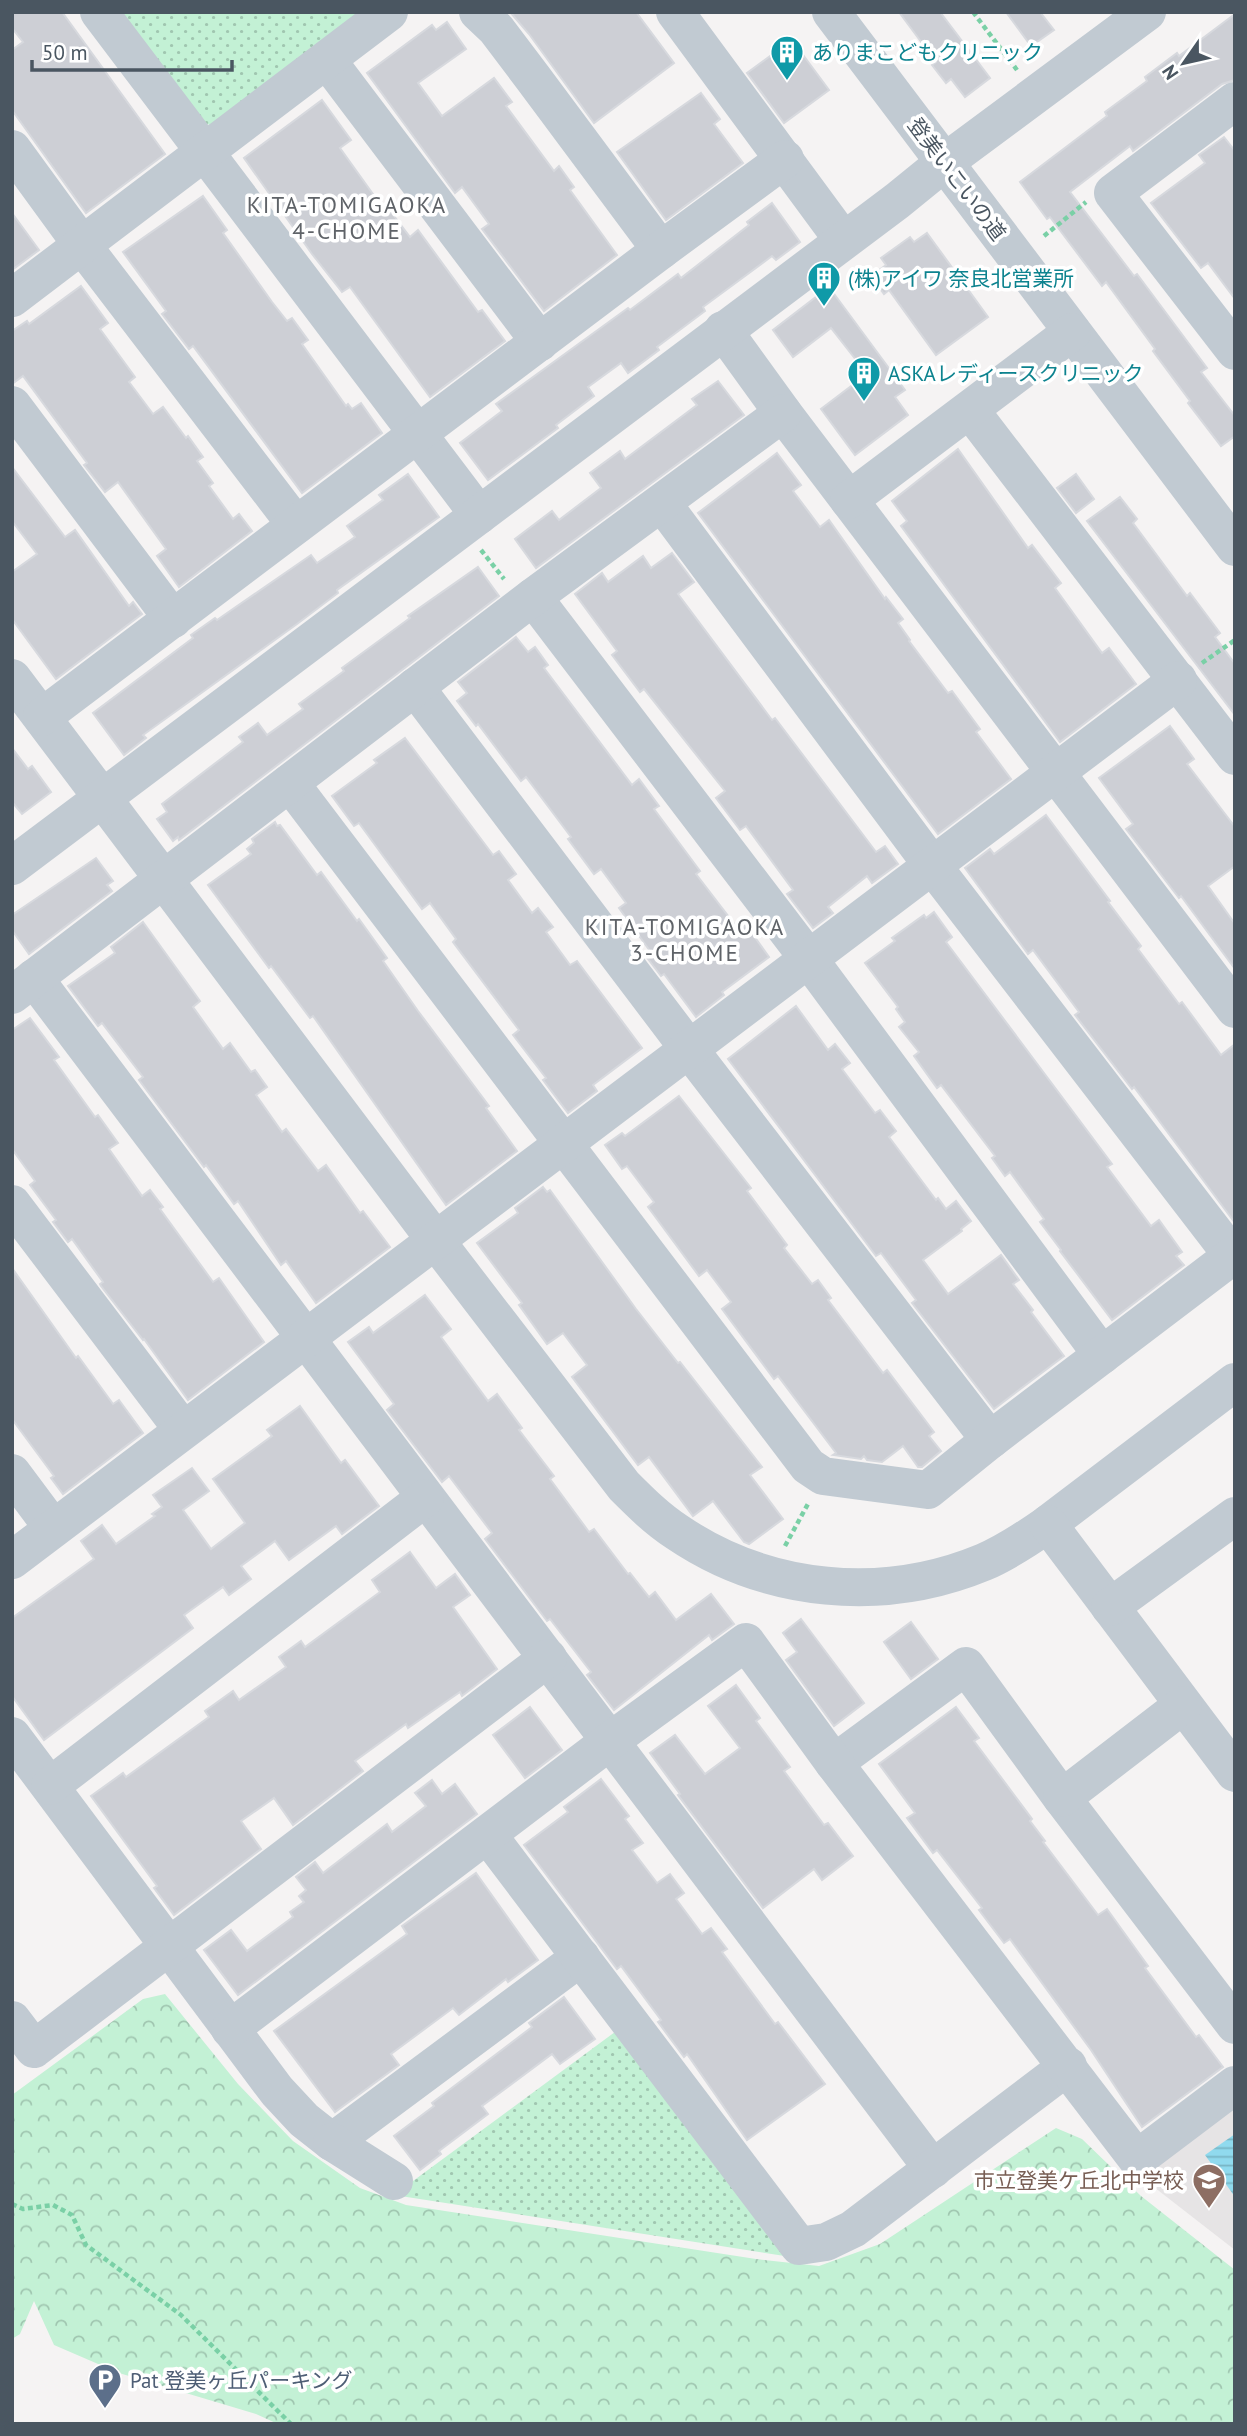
<svg xmlns="http://www.w3.org/2000/svg" width="1247" height="2436" viewBox="0 0 1247 2436" font-family="'PT Sans','Noto Sans JP',sans-serif">
	<style>
		.education { fill: #e6e4e5 }
		.grass { fill: url(#grass-dots) }
		.forest { fill: url(#forest-crowns) }
		.water { fill: url(#water-rules) }
		.building { fill: #cdcfd5; stroke: #d7d9de; stroke-width: 2 }
		.lines { fill: none; stroke-linecap: round; stroke-linejoin: round }
		.path { stroke: #7ad0a6; stroke-width: 4.5; stroke-dasharray: 5 3.5; stroke-linecap: butt }
		.minor { stroke: #c1cad2; stroke-width: 38 }
		.labels { text-anchor: middle; dominant-baseline: central; stroke-width: 7; stroke-linejoin: round; paint-order: stroke }
		.culture-label { font-size: 21px; fill: #0d838f; stroke: #fff; text-anchor: start }
		.street-label { font-size: 21px; fill: #4a5661; stroke: #fff }
		.education-label { font-size: 21px; fill: #785e54; stroke: #fff; text-anchor: end }
		.service-label { font-size: 21px; fill: #4e5e75; stroke: #fff; text-anchor: start }
		.neighbourhood-label { font-size: 23px; letter-spacing: 2px; fill: #5f6368; stroke: #fff }
	</style>
	<defs>
		<pattern id="grass-dots" width="8" height="8" patternUnits="userSpaceOnUse" patternTransform="scale(1.75)"><rect width="8" height="8" fill="#c3f1d5"/><path d="M2 2h.1M6 6h.1" fill="none" stroke="#a0c6b0" stroke-width="1.8" stroke-linecap="round"/></pattern>
		<pattern id="forest-crowns" width="20" height="18" patternUnits="userSpaceOnUse" patternTransform="scale(1.75)"><rect width="20" height="18" fill="#c3f1d5"/><path d="M2 6a3 3 0 1 1 6 0M12 15a3 3 0 1 1 6 0" fill="none" stroke="#a0c6b0"/></pattern>
		<pattern id="water-rules" width="6" height="5" patternUnits="userSpaceOnUse" patternTransform="scale(1.75)"><rect width="6" height="5" fill="#90daee"/><path d="M0 2.5h6" fill="none" stroke="#78b4c4"/></pattern>
	</defs>
	<rect width="100%" height="100%" fill="#f5f3f3"/>
	<!-- education -->
	<polygon class="education" points="1235,2093 1235,2250 1132,2170"/>
	<!-- grass -->
	<g class="grass">
		<polygon points="117,12 372,12 217,127 200,122"/>
		<polygon points="619,2029 791,2257 394,2195"/>
	</g>
	<!-- forest -->
	<polygon class="forest" points="165,1994 238,2084 293,2141 360,2188 406,2205 756,2259 819,2266 880,2244 1056,2128 1082,2139 1141,2196 1235,2270 1235,2424 278,2424 256,2414 119,2373 54,2345 34,2301 20,2334 12,2339 12,2095 143,1999"/>
	<!-- water -->
	<polygon class="water" points="1235,2134 1235,2197 1205,2155"/>
	<!-- building -->
	<g class="building">
		<polygon points="12,12 62,12 165,154 86,213 12,110 12,50 23,42 12,28"/>
		<polygon points="510,12 636,12 674,63 594,123 529,34"/>
		<polygon points="899,12 940,12 990,78 965,97 951,79 946,83 932,65 936,62"/>
		<polygon points="1006,12 1040,12 1054,30 1031,46"/>
		<polygon points="1235,14 1235,80 1222,84 1133,151 1130,146 1070,192 1134,276 1137,274 1207,368 1201,372 1235,416 1235,436 1221,446 1188,403 1190,401 1153,351 1155,349 1106,282 1102,286 1050,217 1047,219 1020,182 1107,116 1105,112 1147,81 1145,77 1177,53 1179,56"/>
		<polygon points="447,22 466,49 418,83 442,116 494,78 512,102 506,106 554,171 559,166 574,187 570,190 617,255 544,311 482,229 489,224 462,187 455,193 367,73 432,25 436,30"/>
		<polygon points="792,40 829,90 784,123 747,73"/>
		<polygon points="701,93 720,119 714,124 743,163 666,220 617,152"/>
		<polygon points="322,100 351,140 340,148 388,215 391,212 410,237 418,230 478,312 482,310 505,341 430,397 350,287 342,292 312,254 244,158"/>
		<polygon points="1224,137 1235,151 1235,299 1208,263 1201,268 1151,203 1205,163 1199,155"/>
		<polygon points="203,196 227,230 223,233 272,302 287,321 292,318 308,340 302,344 346,406 348,404 352,409 361,403 382,433 302,493 193,346 189,349 162,314 166,311 123,252"/>
		<polygon points="772,203 800,242 776,260 772,256 703,307 705,311 657,347 659,350 628,373 621,363 588,387 594,396 556,425 558,428 488,480 460,443 502,411 496,404 628,308 630,310 678,274 681,278 749,225 747,222"/>
		<polygon points="12,213 39,250 12,270"/>
		<polygon points="927,233 988,317 936,355 889,290 884,294 871,276 886,265 881,258 910,237 914,242"/>
		<polygon points="81,286 108,323 100,329 135,377 129,382 153,414 163,407 186,438 188,436 203,457 197,461 213,483 209,486 233,519 239,514 252,531 179,587 157,556 166,549 118,482 105,492 84,465 87,463 23,376 12,384 12,331 27,321 29,324"/>
		<polygon points="829,287 905,390 895,397 908,415 855,455 821,409 867,374 831,328 793,357 773,330"/>
		<polygon points="718,381 744,415 536,568 515,539 552,511 559,520 601,488 590,473 620,451 625,459 697,405 692,399"/>
		<polygon points="958,449 1028,548 1032,545 1061,583 1055,588 1102,653 1109,648 1136,684 1060,742 901,526 907,521 892,501"/>
		<polygon points="777,453 801,485 793,491 820,527 829,520 885,599 886,597 903,619 898,623 910,640 909,641 948,693 952,691 980,729 976,732 1011,779 938,834 698,513"/>
		<polygon points="12,467 65,537 75,530 129,606 133,602 142,614 56,679 12,619 12,572 37,554 12,521"/>
		<polygon points="408,474 439,517 337,590 338,593 297,624 143,735 146,738 124,755 93,713 193,638 191,635 215,618 217,620 311,555 317,563 355,537 347,526 383,500 379,495"/>
		<polygon points="1076,474 1094,499 1076,513 1057,488"/>
		<polygon points="1120,497 1137,519 1133,523 1187,596 1190,593 1220,633 1215,637 1235,664 1235,715 1087,521"/>
		<polygon points="672,553 694,582 678,594 772,720 775,718 876,852 885,846 898,864 872,883 867,876 828,907 833,913 813,928 787,894 793,890 746,826 740,830 716,798 725,791 644,689 640,692 612,655 617,651 575,594 602,573 608,582 643,556 651,568"/>
		<polygon points="478,567 499,596 179,840 178,837 173,841 157,819 167,812 162,804 243,742 239,737 258,723 267,735 303,709 299,704 344,671 342,668 410,618 408,616"/>
		<polygon points="516,637 528,652 535,647 548,665 544,668 632,785 639,779 659,806 654,809 700,871 696,874 739,930 746,925 769,957 722,992 724,995 696,1017 664,974 661,976 645,955 650,951 619,908 626,903 601,869 594,874 568,839 571,837 526,777 521,781 478,724 476,726 457,701 467,693 458,682"/>
		<polygon points="1170,726 1194,759 1187,764 1235,827 1235,866 1208,886 1235,924 1235,969 1181,896 1179,898 1126,829 1133,824 1099,778"/>
		<polygon points="405,738 493,855 499,851 516,874 508,880 532,913 538,908 553,927 546,932 570,965 577,961 642,1048 593,1085 597,1091 568,1113 543,1080 546,1078 513,1035 519,1030 453,942 456,939 430,903 422,909 359,823 354,826 332,796 377,763 374,760"/>
		<polygon points="12,748 28,769 32,766 51,792 22,814 12,802"/>
		<polygon points="1046,815 1110,901 1108,902 1141,946 1138,949 1179,1004 1182,1002 1221,1055 1235,1044 1235,1223 1134,1087 1132,1089 1075,1015 1079,1012 1033,950 1028,954 965,868 990,849 994,854"/>
		<polygon points="275,822 277,826 280,825 317,875 321,872 357,921 359,919 387,958 383,961 418,1011 489,1106 486,1108 517,1151 446,1205 313,1016 310,1018 271,966 269,968 208,885 251,854 247,849 254,843 252,839"/>
		<polygon points="96,858 113,881 107,885 112,891 29,954 12,930 12,915"/>
		<polygon points="934,912 952,937 946,942 1112,1164 1107,1167 1151,1226 1159,1220 1182,1252 1176,1256 1184,1265 1112,1320 1060,1251 1061,1250 1040,1222 1044,1219 1010,1172 1005,1176 992,1158 995,1156 941,1085 937,1088 914,1056 919,1052 899,1027 905,1022 896,1009 898,1007 865,963 895,941 892,938 924,915 926,918"/>
		<polygon points="143,922 200,1001 193,1007 223,1049 230,1043 251,1072 255,1070 267,1087 256,1095 282,1132 286,1129 318,1171 326,1165 360,1213 363,1211 390,1247 316,1303 286,1261 281,1265 238,1201 234,1204 206,1165 204,1167 139,1080 143,1077 102,1023 98,1026 68,986 115,953 111,947"/>
		<polygon points="796,1006 828,1050 835,1044 850,1063 842,1069 875,1113 880,1110 896,1131 889,1137 936,1200 938,1198 946,1209 956,1201 971,1221 961,1229 962,1231 923,1260 948,1294 1001,1255 1019,1280 1013,1284 1033,1310 1031,1312 1064,1356 994,1409 912,1303 916,1300 881,1253 876,1256 728,1059"/>
		<polygon points="30,1018 59,1057 54,1060 95,1117 98,1115 118,1143 109,1149 142,1196 150,1190 163,1207 160,1209 213,1282 219,1278 264,1342 188,1400 144,1339 143,1340 101,1286 100,1284 103,1282 72,1239 68,1242 53,1222 56,1220 30,1185 35,1181 12,1149 12,1030"/>
		<polygon points="679,1096 751,1188 747,1191 787,1245 784,1248 812,1284 818,1280 831,1298 828,1300 883,1373 887,1370 934,1432 929,1436 941,1451 922,1467 918,1467 903,1446 882,1462 867,1460 864,1456 861,1459 833,1455 836,1453 778,1376 774,1379 722,1309 731,1302 707,1270 699,1276 648,1207 654,1202 627,1166 622,1169 605,1145 622,1133 625,1136"/>
		<polygon points="543,1187 547,1192 550,1190 636,1309 678,1363 680,1362 762,1467 750,1475 783,1519 749,1544 744,1542 713,1501 693,1516 649,1457 638,1465 572,1377 587,1365 563,1333 547,1344 519,1305 522,1303 477,1243 518,1213 515,1208"/>
		<polygon points="12,1268 76,1358 78,1356 113,1404 119,1400 143,1433 63,1494 51,1478 54,1476 12,1419"/>
		<polygon points="425,1295 451,1329 441,1337 488,1401 497,1394 522,1428 519,1430 554,1476 550,1479 589,1532 594,1529 628,1574 630,1573 649,1597 655,1592 676,1620 711,1594 734,1624 712,1640 709,1635 614,1710 587,1675 591,1672 550,1619 547,1621 485,1539 492,1533 449,1476 442,1482 387,1410 394,1404 348,1342 369,1327 373,1333"/>
		<polygon points="300,1406 341,1463 345,1460 379,1506 342,1534 336,1526 289,1560 275,1541 241,1566 251,1579 229,1595 223,1587 184,1615 193,1628 44,1740 12,1696 12,1618 94,1559 81,1541 102,1525 116,1544 155,1516 152,1514 162,1507 153,1495 192,1468 209,1491 183,1510 211,1549 245,1523 213,1479 272,1436 267,1430"/>
		<polygon points="410,1552 436,1588 455,1574 470,1595 453,1607 497,1669 462,1696 460,1692 408,1728 406,1724 355,1761 363,1771 293,1825 274,1798 241,1821 261,1849 174,1915 154,1888 157,1886 91,1796 123,1773 126,1777 209,1717 205,1711 233,1691 239,1700 286,1667 279,1657 301,1641 305,1647 380,1592 372,1580"/>
		<polygon points="801,1619 864,1703 834,1726 786,1660 797,1652 783,1633"/>
		<polygon points="911,1622 938,1659 911,1679 884,1642"/>
		<polygon points="736,1685 760,1718 756,1721 790,1767 784,1771 824,1825 828,1823 853,1856 822,1880 814,1869 763,1908 678,1795 680,1794 650,1753 675,1735 705,1774 740,1748 708,1706"/>
		<polygon points="530,1707 562,1750 525,1778 493,1735"/>
		<polygon points="956,1707 979,1738 974,1741 1032,1819 1030,1821 1045,1841 1043,1842 1098,1915 1107,1909 1148,1966 1145,1968 1196,2037 1199,2035 1223,2067 1142,2127 1091,2050 1010,1939 1004,1943 979,1910 982,1908 937,1850 933,1853 907,1818 915,1813 879,1764"/>
		<polygon points="601,1779 629,1816 625,1819 643,1843 632,1850 657,1883 670,1874 684,1893 676,1899 702,1934 711,1928 727,1949 722,1952 775,2024 778,2022 825,2084 747,2140 687,2054 684,2057 658,2022 661,2020 621,1966 617,1969 524,1845 568,1812 564,1807"/>
		<polygon points="432,1780 442,1794 455,1784 477,1814 238,1995 204,1950 231,1930 247,1951 293,1917 290,1912 304,1902 299,1896 306,1890 296,1877 315,1862 323,1873 387,1824 392,1832 426,1806 415,1793"/>
		<polygon points="476,1873 538,1960 508,1982 506,1979 459,2015 453,2008 391,2054 399,2065 335,2112 274,2031 407,1934 402,1926"/>
		<polygon points="564,1997 595,2039 560,2064 552,2054 482,2106 488,2114 439,2151 441,2154 420,2170 394,2136 434,2106 432,2103 532,2027 529,2023"/>
	</g>
	<g class="lines">
		<!-- path -->
		<g class="path">
			<polyline points="973,12 1017,70"/>
			<polyline points="1044,236 1086,202"/>
			<polyline points="481,550 504,579"/>
			<polyline points="1202,663 1235,640"/>
			<polyline points="785,1546 809,1502"/>
			<polyline points="12,2204 23,2209 53,2205 72,2215 86,2245 181,2315 291,2424"/>
		</g>
		<!-- minor -->
		<g class="minor">
			<polyline points="99,12 479,515"/>
			<polyline points="478,12 496,29 533,78 661,250"/>
			<polyline points="675,12 843,240"/>
			<polyline points="831,12 1235,547"/>
			<polyline points="327,60 540,342"/>
			<polyline points="1235,101 1113,193 1235,351"/>
			<polyline points="12,149 82,245 296,525"/>
			<polyline points="12,298 389,12"/>
			<polyline points="723,330 783,413 1235,1009"/>
			<polyline points="12,405 173,619"/>
			<polyline points="970,410 1235,756"/>
			<polyline points="849,500 1072,332"/>
			<polyline points="662,503 932,865 1235,1259"/>
			<polyline points="533,597 808,958 1102,1355"/>
			<path d="M12 678 436 1241 624 1486C641 1503 657 1519 677 1532 767 1593 883 1604 984 1562 1007 1552 1028 1538 1048 1524L1235 1382"/>
			<polyline points="415,687 689,1049 990,1440"/>
			<polyline points="42,717 661,250 785,159"/>
			<polyline points="290,783 808,1466 823,1476 928,1490 990,1440 1235,1254"/>
			<polyline points="12,866 897,201 945,162 1147,12"/>
			<polyline points="34,978 933,2169"/>
			<polyline points="12,995 533,597 783,413"/>
			<polyline points="12,1204 183,1430"/>
			<polyline points="12,1473 53,1528"/>
			<polyline points="1048,1524 1235,1773"/>
			<polyline points="12,1560 1178,680"/>
			<polyline points="1110,1607 1235,1516"/>
			<polyline points="12,1736 277,2091 304,2120 332,2142 581,1957"/>
			<polyline points="834,1763 966,1666 1062,1798 1235,2025"/>
			<polyline points="50,1786 425,1498"/>
			<polyline points="1062,1798 1183,1705"/>
			<polyline points="488,1835 799,2246 826,2242 853,2229 1068,2066"/>
			<polyline points="12,2020 34,2049 548,1658"/>
			<polyline points="230,2029 610,1741 746,1642 834,1763 1137,2159 1235,2085"/>
			<polyline points="332,2142 394,2181"/>
		</g>
	</g>
	<!-- icons -->
	<defs>
		<symbol id="building-pin" viewBox="-11 -11 22 30"><path d="M0 17L-7.5 6A9.5 9.5 0 1 1 7.5 6Z" fill="#0f9aa8" stroke="#fff"/><path d="M-4-6H4V6H1V3H-1V6H-4ZM-2.5-4.3h1.7v1.8h-1.7ZM.8-4.3h1.7v1.8H.8ZM-2.5-1h1.7V.8h-1.7ZM.8-1h1.7V.8H.8Z" fill="#fff"/></symbol>
		<symbol id="school-pin" viewBox="-11 -11 22 30"><path d="M0 17L-7.5 6A9.5 9.5 0 1 1 7.5 6Z" fill="#8d6e63" stroke="#fff"/><path d="M0-5L7-2L0 1L-7-2ZM-4 1L0 2.5L4 1V4Q0 6-4 4Z" fill="#fff"/></symbol>
		<symbol id="parking-pin" viewBox="-11 -11 22 30"><path d="M0 17L-7.5 6A9.5 9.5 0 1 1 7.5 6Z" fill="#5c6f8a" stroke="#fff"/><path d="M-3.5-5.5H1a3.5 3.5 0 0 1 0 7H-1V5.5H-3.5ZM-1-3.4V-.6H.8a1.4 1.4 0 0 0 0-2.8Z" fill="#fff"/></symbol>
	</defs>
	<g fill-rule="evenodd">
		<use href="#building-pin" x="768" y="33" width="38" height="52"/>
		<use href="#building-pin" x="805" y="259" width="38" height="52"/>
		<use href="#building-pin" x="845" y="354" width="38" height="52"/>
		<use href="#school-pin" x="1190" y="2161" width="38" height="52"/>
		<use href="#parking-pin" x="86" y="2361" width="38" height="52"/>
	</g>
	<g class="labels">
		<!-- culture labels -->
		<g class="culture-label">
			<text x="812" y="52">ありまこどもクリニック</text>
			<text x="848" y="278">(株)アイワ 奈良北営業所</text>
			<text x="888" y="373">ASKAレディースクリニック</text>
		</g>
		<!-- street labels -->
		<g class="street-label">
			<text transform="translate(957 179) rotate(53)">登美いこいの道</text>
		</g>
		<!-- education labels -->
		<g class="education-label">
			<text x="1184" y="2180">市立登美ケ丘北中学校</text>
		</g>
		<!-- service labels -->
		<g class="service-label">
			<text x="130" y="2380">Pat 登美ヶ丘パーキング</text>
		</g>
		<!-- neighbourhood labels -->
		<g class="neighbourhood-label">
			<text x="347" y="204">KITA-TOMIGAOKA<tspan x="347" dy="26">4-CHOME</tspan></text>
			<text x="685" y="926">KITA-TOMIGAOKA<tspan x="685" dy="26">3-CHOME</tspan></text>
		</g>
	</g>
	<!-- border -->
	<rect width="1247" height="2436" fill="none" stroke="#4a5661" stroke-width="28"/>
	<!-- north arrow -->
	<g transform="translate(1184 63) rotate(236)" stroke="#ffffff" stroke-width="5" paint-order="stroke">
	<path d="M0-5L12 26L0 18L-12 26Z" fill="#4a5661"/>
	<text y="-10" font-size="19" font-weight="bold" text-anchor="middle" fill="#4a5661">N</text>
	</g>
	<!-- scale -->
	<path d="M32 60v10h200v-10" fill="none" stroke="#4a5661" stroke-width="3.5"/>
	<text x="42" y="60" font-size="21" fill="#4a5661" stroke="#ffffff" stroke-width="5" paint-order="stroke">50 m</text>
</svg>
